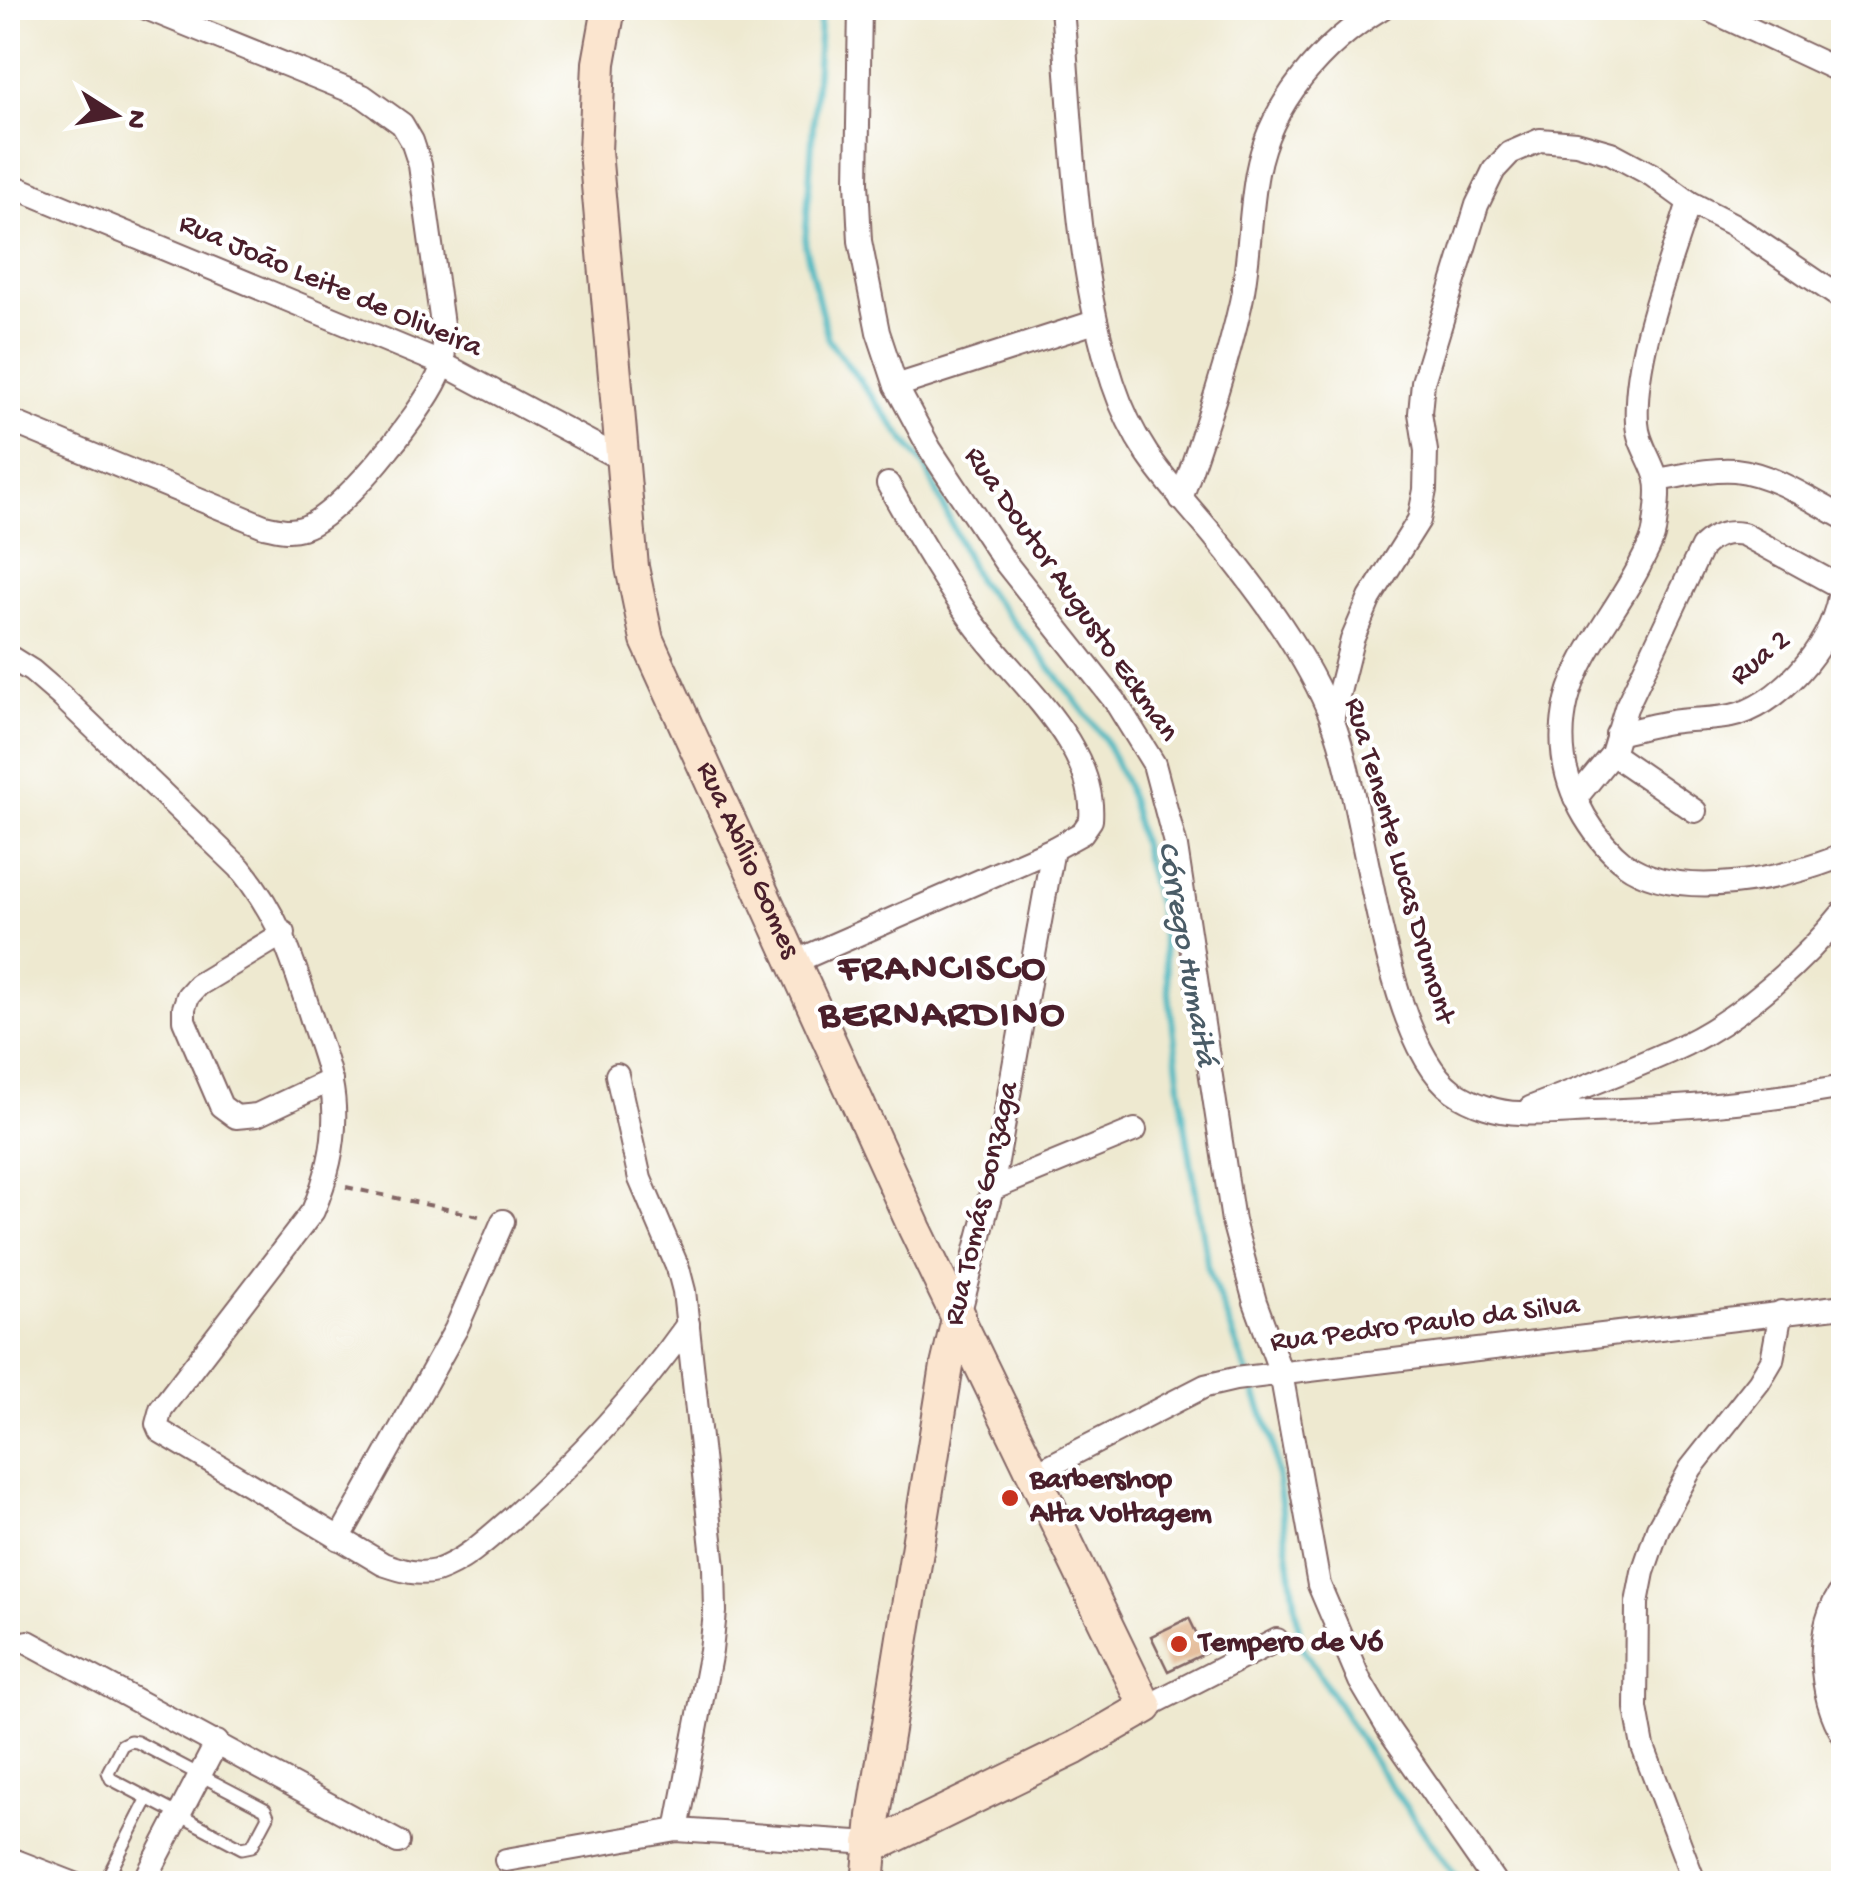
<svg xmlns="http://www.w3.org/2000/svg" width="1851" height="1891" viewBox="0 0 1851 1891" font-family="'Gochi Hand',sans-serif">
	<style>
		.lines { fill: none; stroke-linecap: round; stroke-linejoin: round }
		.stream { stroke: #49b8c1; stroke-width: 6 }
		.building { fill: #dfaf85 }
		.lane-casing { stroke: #836665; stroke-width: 15 }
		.street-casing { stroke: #836665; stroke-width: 26 }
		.secondary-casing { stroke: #836665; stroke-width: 36 }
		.path { stroke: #836665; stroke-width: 4; stroke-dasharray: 8 8; stroke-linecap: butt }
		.lane { stroke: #fff; stroke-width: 11 }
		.street { stroke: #fff; stroke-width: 22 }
		.secondary { stroke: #fbe5cf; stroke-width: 32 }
		.poi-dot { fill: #c8321e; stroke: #fff; stroke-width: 4 }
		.labels { text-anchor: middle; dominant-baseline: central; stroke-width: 8; stroke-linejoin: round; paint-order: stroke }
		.street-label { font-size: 30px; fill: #4a1f2b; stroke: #fff }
		.poi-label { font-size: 30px; font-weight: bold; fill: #4a1f2b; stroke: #fff; text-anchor: start }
		.water-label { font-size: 32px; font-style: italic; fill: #4a5c67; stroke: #fff }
		.district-label { font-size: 40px; font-weight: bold; letter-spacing: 2.5px; fill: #4a1f2b; stroke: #fff }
	</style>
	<rect width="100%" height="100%" fill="#fff"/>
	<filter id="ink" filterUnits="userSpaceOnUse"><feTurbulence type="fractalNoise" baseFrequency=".01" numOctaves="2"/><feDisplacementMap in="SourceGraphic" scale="20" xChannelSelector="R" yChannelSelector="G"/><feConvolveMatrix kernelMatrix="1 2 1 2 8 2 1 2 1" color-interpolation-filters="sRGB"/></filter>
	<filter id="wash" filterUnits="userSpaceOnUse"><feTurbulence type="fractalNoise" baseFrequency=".0048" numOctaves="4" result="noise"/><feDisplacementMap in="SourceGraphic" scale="40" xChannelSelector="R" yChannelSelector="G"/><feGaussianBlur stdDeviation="2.25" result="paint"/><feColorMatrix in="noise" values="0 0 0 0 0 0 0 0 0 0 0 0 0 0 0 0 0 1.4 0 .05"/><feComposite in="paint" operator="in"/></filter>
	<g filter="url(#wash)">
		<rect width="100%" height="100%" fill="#eee9d0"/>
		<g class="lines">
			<!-- stream -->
			<polyline class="stream" points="821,8 805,245 828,339 926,468 977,580 1034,646 1104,738 1127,787 1159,911 1184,1118 1208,1268 1272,1438 1301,1644 1376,1765 1461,1884"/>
		</g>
		<g id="blocks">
			<!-- building -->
			<polygon class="building" points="1189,1618 1206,1653 1168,1671 1151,1636"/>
		</g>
	</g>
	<g filter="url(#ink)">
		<use href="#blocks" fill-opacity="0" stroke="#836665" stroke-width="2.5"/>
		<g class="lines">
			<defs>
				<g id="lane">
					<polygon points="130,1741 137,1742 265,1809 268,1816 252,1846 242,1848 111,1779 108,1772 122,1745"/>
					<polyline points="108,1876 147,1800"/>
				</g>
				<g id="street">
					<polyline points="860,8 857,182 860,241 878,332 896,386 930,449 1005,562 1115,701 1154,764 1176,847 1233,1221 1255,1302 1281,1373 1319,1585 1360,1681 1389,1730 1496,1884"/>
					<path d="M1062 8C1073 133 1074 263 1113 383 1137 455 1171 484 1217 540 1261 594 1306 654 1332 719 1367 807 1382 1040 1453 1091 1471 1104 1499 1113 1520 1113 1544 1115 1568 1112 1591 1111 1676 1109 1760 1102 1844 1087"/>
					<polyline points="1705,8 1844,73"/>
					<polyline points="8,184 443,364 621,459"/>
					<path d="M1689 202C1669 268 1633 353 1637 423 1638 444 1652 460 1657 480 1660 494 1656 517 1654 532 1652 544 1644 556 1639 567 1617 610 1579 653 1567 700 1557 742 1563 780 1585 817 1596 835 1607 850 1624 863 1679 903 1786 879 1844 855"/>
					<polyline points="896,386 1095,322"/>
					<path d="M8 420 264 526C277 529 289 532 302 528 340 517 421 414 438 377 444 364 444 353 444 339L420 165 412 141 402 124 363 96 146 8"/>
					<path d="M1657 480C1682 476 1709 468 1735 470 1773 474 1811 500 1844 518"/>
					<path d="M1181 499C1203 434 1226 369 1241 302 1250 259 1249 216 1257 173 1270 103 1322 44 1382 8"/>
					<path d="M8 656 32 671 61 696 240 868C282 920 294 964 314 1026 323 1053 333 1079 334 1107 336 1144 327 1178 313 1211L161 1409 157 1424 160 1431 383 1564C401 1570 417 1576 436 1571 465 1561 489 1538 512 1518 579 1459 636 1397 688 1324"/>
					<polyline points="1332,720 1352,640 1370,598 1419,520 1425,490 1426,451 1420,413 1423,382 1477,205 1494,170 1510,153 1540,140 1576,143 1611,153 1652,175 1689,202 1732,224 1844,300"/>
					<path d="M1617 734C1634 730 1652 725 1670 722 1693 718 1716 721 1739 714 1786 699 1837 638 1840 588"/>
					<polyline points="1612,754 1695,811"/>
					<path d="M1575 799 1612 754 1626 708 1702 547C1714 535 1726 531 1743 534L1844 589"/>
					<polyline points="284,933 198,985 188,996 184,1008 184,1020 221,1106 236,1117 257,1115 331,1080"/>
					<path d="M792 963 1053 849 1082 833 1091 820C1097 743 1012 678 972 621 941 577 914 531 888 484"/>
					<polyline points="617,1075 640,1179 678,1268 684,1291 714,1567 715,1612 711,1651 677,1830"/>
					<path d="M1530 1108C1582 1087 1636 1068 1686 1044 1743 1016 1805 960 1844 911"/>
					<polyline points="992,1189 1135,1130"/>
					<polyline points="959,1315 992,1189 1053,849"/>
					<polyline points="1034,1474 1205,1386 1235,1379 1844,1306"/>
					<polyline points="339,1539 456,1329 503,1221"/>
					<path d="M1844 1588C1813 1625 1818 1697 1844 1736"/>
					<polyline points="28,1642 398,1842"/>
					<polyline points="1146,1707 1277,1640"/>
					<polyline points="8,1858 75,1884"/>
					<polyline points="506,1860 677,1830 871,1843"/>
					<polyline points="143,1884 217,1742"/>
					<polyline points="1695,1884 1643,1747 1636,1708 1637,1603 1643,1572 1658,1528 1691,1468 1759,1382 1772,1360 1781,1312"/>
				</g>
				<g id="secondary">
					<path id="s1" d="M609 8 599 63 595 151 632 567 647 640 915 1229 1146 1707 1075 1748 880 1843H871"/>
					<polyline points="868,1884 874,1816 947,1366 959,1315"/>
				</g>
			</defs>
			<!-- lane casing -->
			<use href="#lane" class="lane-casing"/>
			<!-- street casing -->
			<use href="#street" class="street-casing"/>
			<!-- secondary casing -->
			<use href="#secondary" class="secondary-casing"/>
			<!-- path -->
			<polyline class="path" points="346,1187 483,1217"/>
			<!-- lane -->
			<use href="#lane" class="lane"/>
			<!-- street -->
			<use href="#street" class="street"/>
			<!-- secondary -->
			<use href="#secondary" class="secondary"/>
		</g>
	</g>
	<!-- markers -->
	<g class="poi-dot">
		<circle cx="1010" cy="1498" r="10"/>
		<circle cx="1179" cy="1644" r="10"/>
	</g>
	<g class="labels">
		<!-- street labels -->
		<g class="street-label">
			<text transform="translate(330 287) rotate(23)">Rua João Leite de Oliveira</text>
			<text transform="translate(1070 595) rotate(55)">Rua Doutor Augusto Eckman</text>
			<text transform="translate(1761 659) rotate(-40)">Rua 2</text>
			<text stroke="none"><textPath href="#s1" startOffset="878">Rua Abílio Gomes</textPath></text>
			<text transform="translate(1398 861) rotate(74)">Rua Tenente Lucas Drumont</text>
			<text transform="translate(983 1204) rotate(-77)">Rua Tomás Gonzaga</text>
			<text transform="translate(1425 1325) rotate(-7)">Rua Pedro Paulo da Silva</text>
		</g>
		<!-- poi labels -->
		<g class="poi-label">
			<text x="1030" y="1481">Barbershop<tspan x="1030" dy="34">Alta Voltagem</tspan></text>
			<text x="1199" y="1644">Tempero de Vó</text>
		</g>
		<!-- water labels -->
		<g class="water-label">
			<text transform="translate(1185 954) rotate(80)">Córrego Humaitá</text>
		</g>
		<!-- district labels -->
		<g class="district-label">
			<text x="943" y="970">FRANCISCO<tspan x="943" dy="46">BERNARDINO</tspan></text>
		</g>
	</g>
	<!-- margin -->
	<rect width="1851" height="1891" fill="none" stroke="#fff" stroke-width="40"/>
	<!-- north arrow -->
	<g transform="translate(115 115) rotate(101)" stroke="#ffffff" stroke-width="8" paint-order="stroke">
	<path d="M0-8L18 38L0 25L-18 38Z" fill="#4a1f2b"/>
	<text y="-15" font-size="28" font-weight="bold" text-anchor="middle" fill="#4a1f2b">N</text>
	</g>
</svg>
